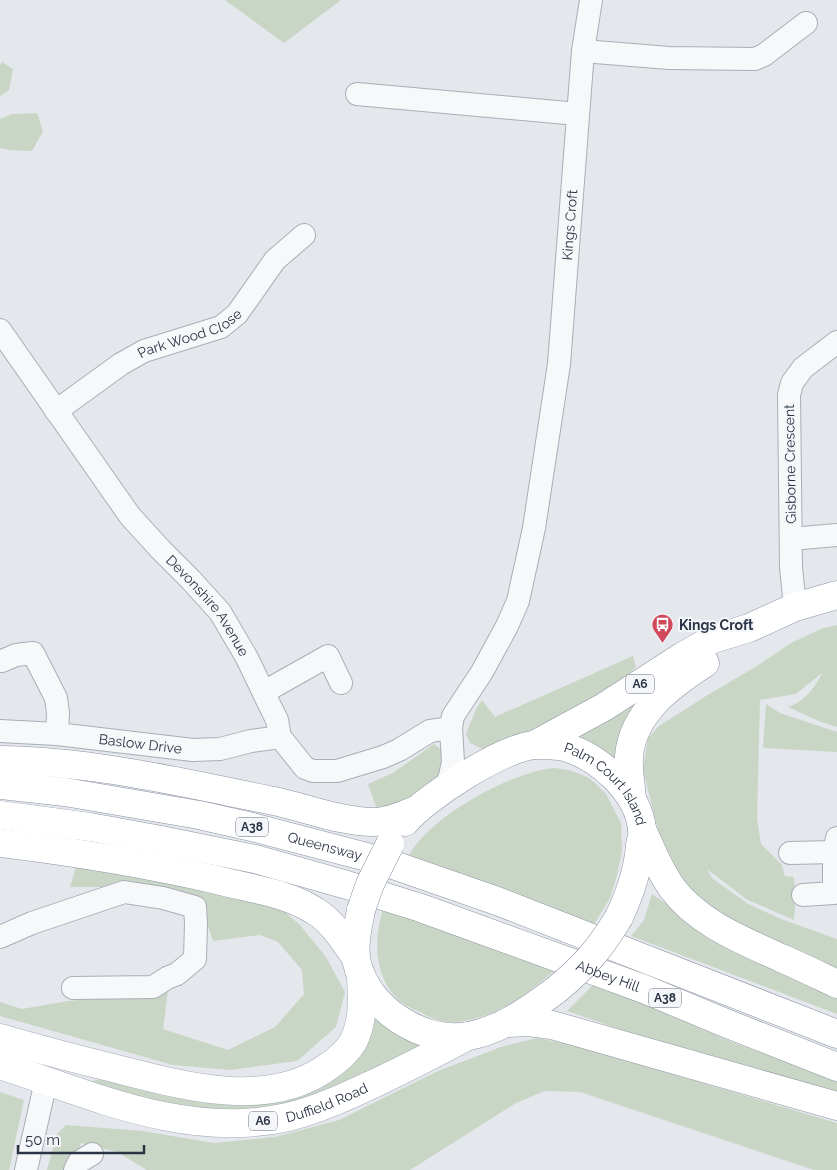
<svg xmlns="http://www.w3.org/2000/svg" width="837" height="1170" viewBox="0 0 837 1170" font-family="Raleway,sans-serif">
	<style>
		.green { fill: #c9d6c5 }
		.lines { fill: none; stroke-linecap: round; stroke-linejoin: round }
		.minor-casing { stroke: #a9aeb7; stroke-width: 24 }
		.major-casing { stroke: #a3abb8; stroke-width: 29 }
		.highway-casing { stroke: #8b94a3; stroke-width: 29 }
		.minor { stroke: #f7f8fa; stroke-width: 22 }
		.major { stroke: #fff; stroke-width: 28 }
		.highway { stroke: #fff; stroke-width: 28 }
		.highway-bridge-casing { stroke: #8b94a3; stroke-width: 29; stroke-linecap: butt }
		.highway-bridge { stroke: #fff; stroke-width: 28 }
		.labels { text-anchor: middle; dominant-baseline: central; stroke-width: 4; stroke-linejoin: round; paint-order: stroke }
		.shield { fill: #f4f6f9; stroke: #676e7b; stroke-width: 1 }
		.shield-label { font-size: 12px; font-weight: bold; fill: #2b3445 }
		.street-label { font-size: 14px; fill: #2b3445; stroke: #f4f6f9 }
		.poi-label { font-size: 14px; font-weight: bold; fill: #2b3445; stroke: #f4f6f9; text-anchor: start }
	</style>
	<rect width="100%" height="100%" fill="#e4e7ec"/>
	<!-- green -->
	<g class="green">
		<polygon points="225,0 341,0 284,43"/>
		<polygon points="2,62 13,69 9,90 0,96 0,65"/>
		<polygon points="37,113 43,131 32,151 10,150 0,148 0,119 12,114"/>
		<path d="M837 625V727L821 722 788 707C805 701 814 689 822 673L796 694 760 700 757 819 761 844 782 865 785 876 794 877 795 905 794 920 746 899 707 869 712 878 748 904 781 919 837 939V975L748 933 686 891 667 865 643 770 648 738 659 726 706 696 757 666 791 643 823 628Z"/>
		<polygon points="633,656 636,667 595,704 487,751 470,743 466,734 476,709 482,700 495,717"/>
		<polygon points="664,680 621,770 571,736"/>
		<polygon points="766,704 780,713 837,732 837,752 763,748"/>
		<polygon points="434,744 444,752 438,781 408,803 378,812 368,784 393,773"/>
		<path d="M554 768 569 770 587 777 595 783 606 794 621 823 622 851 617 875 610 898 593 926 408 857C428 817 511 772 554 768Z"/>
		<polygon points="77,864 280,908 300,925 326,957 345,992 336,1027 297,1061 230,1070 173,1065 0,1016 0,1002 22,1009 68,1001 140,995 168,990 163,1029 228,1050 275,1027 304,994 302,970 278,942 260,935 213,941 200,902 137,887 70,887"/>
		<polygon points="652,894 715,937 837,995 837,1014 631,936 644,920"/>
		<path d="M384 906 555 970C525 996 498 1016 458 1022 444 1024 433 1019 422 1013 415 1010 407 1006 401 1002 373 978 373 938 384 906Z"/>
		<polygon points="595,983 734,1043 837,1079 837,1095 701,1057 567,1011"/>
		<path d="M373 1016C389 1031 405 1043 428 1045L311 1103 196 1114 88 1082 101 1079 164 1096 202 1101 240 1103 282 1101 306 1093 330 1081 351 1066 363 1051Z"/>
		<polygon points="537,1038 574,1045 837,1123 837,1170 814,1170 580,1092 545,1091 516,1103 410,1170 147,1170 117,1152 81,1143 71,1170 47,1170 57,1134 66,1125 142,1131 214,1143 275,1137 339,1120 438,1071 501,1047"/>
		<polygon points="0,1092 24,1100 9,1170 0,1170"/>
	</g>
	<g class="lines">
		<defs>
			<g id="minor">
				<polyline points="583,51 669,58 755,59 764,55 806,23"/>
				<polyline points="357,94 578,114"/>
				<path id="s1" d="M0 330 130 516 161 550 191 580 220 612 247 658 271 708 277 720 280 737 305 768 313 771H337L383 757 399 750 430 731 451 728"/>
				<path id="s2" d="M56 411 121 364 144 351 221 327 237 314 275 260 304 235"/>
				<polyline points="791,539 837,535"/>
				<polyline points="795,607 791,567 789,395 792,383 803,368 837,342"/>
				<polyline points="2,661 16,655 33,653 56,698 58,713 57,734"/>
				<polyline points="264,692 328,656 341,683"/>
				<path id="s3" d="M0 731 57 734 193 750 220 749 251 741 280 737"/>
				<path id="s4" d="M445 788 450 776 453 762 451 728 453 716 482 672 507 626 518 601 534 528 559 364 583 51 591 0"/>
				<polyline points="790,853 834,852"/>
				<polyline points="803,895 834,893 834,852 837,838"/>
				<polyline points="0,937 32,923 124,892 163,898 195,907 196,923 195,959 177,974 167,978 153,987 73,988"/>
				<polyline points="26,1170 46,1081"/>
				<polyline points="75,1170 79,1162 92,1154"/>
			</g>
			<g id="major">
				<path d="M0 1038C38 1049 75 1059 113 1068 177 1084 262 1110 323 1070 334 1063 346 1054 353 1042 364 1021 362 999 361 975"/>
				<path id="s5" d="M0 1065C92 1095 188 1140 288 1117 317 1110 345 1097 373 1084 405 1069 436 1053 468 1036"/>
			</g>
			<g id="highway">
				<polyline points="534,745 604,707 683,656 713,639 749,628 795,607 837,595"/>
				<path d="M0 760C93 761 184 783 274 801 307 808 341 822 374 822 389 822 405 814 418 809"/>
				<path id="s6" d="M0 785 65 792 199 815 252 827 382 861 497 901 837 1034"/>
				<path d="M632 799C631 785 628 770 629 756 633 712 671 685 705 663"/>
				<path id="s7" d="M0 815 90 827 161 840 255 859 347 885 421 908 644 989 728 1024 837 1067"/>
				<path id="s8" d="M405 822C426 797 503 747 535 745 545 745 556 745 565 747 599 757 639 792 642 830 643 834 641 840 640 845 638 871 630 894 619 917"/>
				<path d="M642 829C651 849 659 870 672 888 698 923 742 940 781 958 800 966 818 975 837 984"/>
				<path d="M0 843C74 852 148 864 221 881 253 889 287 893 315 911 333 922 343 940 355 956"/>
				<path d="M361 910C358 926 353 946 357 963 367 1008 423 1045 469 1036 503 1029 529 1010 556 990"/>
				<polyline points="508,1023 528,1022 552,1025 837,1106"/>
			</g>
		</defs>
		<!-- minor casing -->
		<use href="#minor" class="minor-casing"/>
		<!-- major casing -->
		<use href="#major" class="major-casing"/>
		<!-- highway casing -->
		<use href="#highway" class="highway-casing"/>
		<!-- minor -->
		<use href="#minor" class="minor"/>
		<!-- major -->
		<use href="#major" class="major"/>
		<!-- highway -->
		<use href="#highway" class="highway"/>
		<defs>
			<g id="highway-bridge">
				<polyline points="361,910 370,884 390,844"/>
				<path d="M556 990C584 967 600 949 619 917"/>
			</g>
		</defs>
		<!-- highway-bridge casing -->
		<use href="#highway-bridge" class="highway-bridge-casing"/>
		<!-- highway-bridge -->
		<use href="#highway-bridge" class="highway-bridge"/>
	</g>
	<!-- icons -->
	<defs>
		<symbol id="bus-pin" viewBox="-11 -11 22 30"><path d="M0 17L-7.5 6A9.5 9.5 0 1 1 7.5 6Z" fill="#d1495b" stroke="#f4f6f9"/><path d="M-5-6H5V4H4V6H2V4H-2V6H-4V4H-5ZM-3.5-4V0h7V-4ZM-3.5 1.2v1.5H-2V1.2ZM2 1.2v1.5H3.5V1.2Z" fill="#fff"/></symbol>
	</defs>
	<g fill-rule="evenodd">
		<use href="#bus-pin" x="650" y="612" width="25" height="34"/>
	</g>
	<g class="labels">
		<!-- shield labels -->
		<g class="shield">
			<rect x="626" y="674.5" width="28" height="19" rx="4"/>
			<rect x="236" y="817.5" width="32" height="19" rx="4"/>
			<rect x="649" y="988.5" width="32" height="19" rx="4"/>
			<rect x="249" y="1111.5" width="28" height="19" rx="4"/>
		</g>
		<g class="shield-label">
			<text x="640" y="684">A6</text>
			<text x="252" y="827">A38</text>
			<text x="665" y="998">A38</text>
			<text x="263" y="1121">A6</text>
		</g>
		<!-- street labels -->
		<g class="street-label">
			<text stroke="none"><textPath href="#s4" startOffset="586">Kings Croft</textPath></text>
			<text stroke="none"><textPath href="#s2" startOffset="156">Park Wood Close</textPath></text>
			<text transform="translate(790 464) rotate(-91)">Gisborne Crescent</text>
			<text stroke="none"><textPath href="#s1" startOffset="346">Devonshire Avenue</textPath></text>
			<text stroke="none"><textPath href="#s3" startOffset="141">Baslow Drive</textPath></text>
			<text stroke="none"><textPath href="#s8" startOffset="240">Palm Court Island</textPath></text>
			<text stroke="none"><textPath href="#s6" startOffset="331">Queensway</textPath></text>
			<text stroke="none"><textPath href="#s7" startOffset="631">Abbey Hill</textPath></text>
			<text stroke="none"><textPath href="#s5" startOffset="338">Duffield Road</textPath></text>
		</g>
		<!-- poi labels -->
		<g class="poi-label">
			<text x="679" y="625">Kings Croft</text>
		</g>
	</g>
	<!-- scale -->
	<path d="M18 1145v8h126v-8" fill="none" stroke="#2b3445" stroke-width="2.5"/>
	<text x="25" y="1145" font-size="15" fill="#2b3445" stroke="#f4f6f9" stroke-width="4" paint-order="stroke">50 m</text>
</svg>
